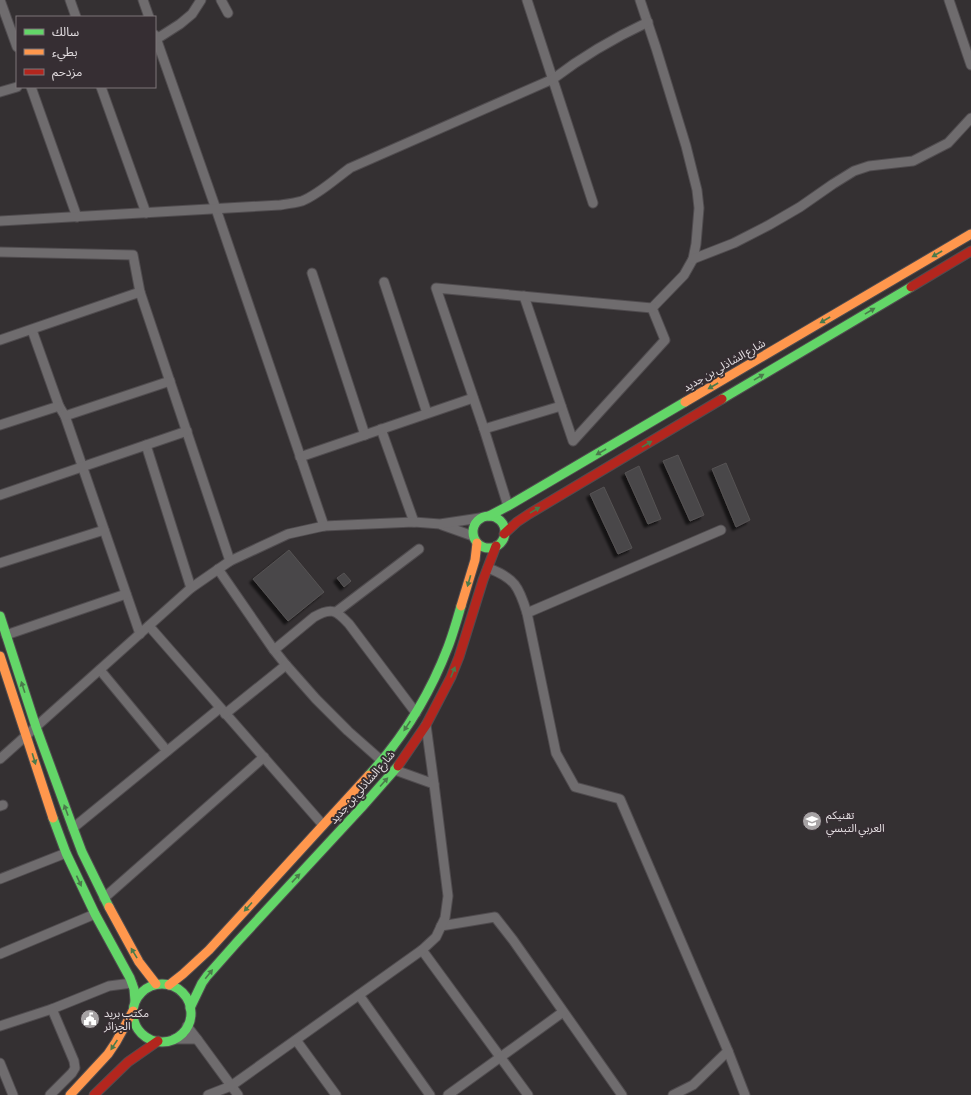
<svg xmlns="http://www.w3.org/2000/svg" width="971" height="1095" viewBox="0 0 971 1095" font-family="'Asap Condensed','Noto Sans Arabic',sans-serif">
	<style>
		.building { fill: #494748; stroke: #565354; filter: url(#shadow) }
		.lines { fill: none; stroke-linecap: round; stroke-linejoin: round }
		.street-casing { stroke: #504c4f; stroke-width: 11 }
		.fast-casing { stroke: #504c4f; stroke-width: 11 }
		.slow-casing { stroke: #504c4f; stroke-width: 11 }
		.jam-casing { stroke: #504c4f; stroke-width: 11 }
		.street { stroke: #6f6c6e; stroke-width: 9 }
		.fast { stroke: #63d668; stroke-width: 9 }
		.slow { stroke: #ff974d; stroke-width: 9 }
		.jam { stroke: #b3261e; stroke-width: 9 }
		.oneway { fill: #4a7a4b }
		.labels { text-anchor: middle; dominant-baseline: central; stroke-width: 4; stroke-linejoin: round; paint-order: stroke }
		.street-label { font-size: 11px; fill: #e4dfe2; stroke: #362e33 }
		.poi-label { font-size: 11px; fill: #e4dfe2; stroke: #362e33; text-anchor: start }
	</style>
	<defs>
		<filter id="shadow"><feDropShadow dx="-3.5" dy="3.5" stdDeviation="1" flood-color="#0009"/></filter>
	</defs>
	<rect width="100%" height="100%" fill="#343032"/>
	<!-- building -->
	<g class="building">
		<polygon points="678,455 704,515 690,521 663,461"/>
		<polygon points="726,463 750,520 736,527 712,469"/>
		<polygon points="639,466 661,519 648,524 625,473"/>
		<polygon points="604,487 632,548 618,554 590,494"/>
		<polygon points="289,550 324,592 288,621 253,579"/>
		<polygon points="344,573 351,581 344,587 337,578"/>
	</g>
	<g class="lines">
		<defs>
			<g id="street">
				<polyline points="0,0 17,47"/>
				<polyline points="70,0 76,17"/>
				<polyline points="143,0 149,17"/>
				<polyline points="221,0 228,13"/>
				<polyline points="527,0 593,203"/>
				<polyline points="640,0 656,48 686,146 697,190 699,208 696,244 693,259 684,275 652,308"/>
				<polyline points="949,0 971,65"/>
				<polyline points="155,35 216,209 324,526"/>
				<polyline points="155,40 180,24 192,14 201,0"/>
				<polyline points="31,87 77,217"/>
				<polyline points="101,87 146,213"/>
				<polyline points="0,92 17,87"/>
				<path d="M0 221 280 205C287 204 295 203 302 201 319 194 335 179 350 168L553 79C583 56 614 38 648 22"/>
				<polyline points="0,252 133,255 140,292 230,561"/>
				<polyline points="693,259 734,243 769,225 800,207 833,184 854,171 869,166 913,161 948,143 971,118"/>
				<polyline points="312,273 365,435"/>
				<polyline points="384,282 427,413"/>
				<polyline points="524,296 573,441 665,340 652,308"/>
				<polyline points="32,330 59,406 65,416 140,634"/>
				<polyline points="0,340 140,292"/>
				<polyline points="65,416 170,381"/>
				<polyline points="0,425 59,406"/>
				<polyline points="381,429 414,522"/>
				<polyline points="484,429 561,406"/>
				<polyline points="146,445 191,588"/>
				<polyline points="300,457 473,398"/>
				<polyline points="0,495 187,431"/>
				<polyline points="508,506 484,429 436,288 652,308"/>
				<polyline points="442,525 473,536"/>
				<polyline points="0,563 104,530"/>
				<path d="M488 568C515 578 519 587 527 613L556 753 575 787 620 799 728 1051 693 1085 673 1095"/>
				<polyline points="218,569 274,650 286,665 316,699 348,731 382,761"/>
				<polyline points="336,612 419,549"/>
				<polyline points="527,613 721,530"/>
				<polyline points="149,626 323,825"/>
				<polyline points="6,635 126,594"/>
				<path d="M274 650 314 617C331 607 336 610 349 624L416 713"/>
				<polyline points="100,670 167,751"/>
				<polyline points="225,714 286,665"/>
				<polyline points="0,759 191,588 230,561 288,534 324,526 414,522 440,524 480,518"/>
				<polyline points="395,770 434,784 426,725"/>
				<polyline points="0,806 3,805"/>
				<polyline points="73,828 220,708"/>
				<polyline points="0,879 66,853"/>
				<polyline points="104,898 264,757"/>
				<polyline points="441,926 495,917 513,940 622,1095"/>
				<polyline points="422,950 528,1095"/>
				<polyline points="0,954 95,914"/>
				<polyline points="359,995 430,1095"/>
				<polyline points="0,1026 52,1009 109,986 132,983"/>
				<polyline points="174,1039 197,1039 187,1026"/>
				<polyline points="197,1039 238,1095"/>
				<polyline points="296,1040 336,1095"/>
				<polyline points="728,1051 745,1095"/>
				<polyline points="0,1063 13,1095"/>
				<polyline points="50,1095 72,1073 75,1068 74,1061 52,1009"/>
				<polyline points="208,1095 231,1086 422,950 436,937 445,918 448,896 434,784"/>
				<polyline points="448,1095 563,1012"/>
			</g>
			<g id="fast">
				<polyline points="722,399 911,287"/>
				<circle cx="489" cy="532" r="16"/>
				<polyline points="489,516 508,506 685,402"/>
				<polyline points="0,616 36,727 73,828 82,852 109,907"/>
				<path d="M369 775C403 738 430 694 448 647 453 634 457 620 461 606"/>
				<polyline points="53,818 66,853 95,914 130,978 134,989 135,1001"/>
				<circle cx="162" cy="1013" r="29"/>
				<polyline points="190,1008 202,983 207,976 238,941 361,808 398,766"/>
			</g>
			<g id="slow">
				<polyline points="685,402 971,234"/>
				<polyline points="461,606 475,560 477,543"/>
				<polyline points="0,656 53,818"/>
				<polyline points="109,907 139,962 156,984"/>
				<polyline points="169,985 183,974 209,950 369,775"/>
				<polyline points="70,1095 108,1054 116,1042 133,1011"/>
			</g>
			<g id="jam">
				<polyline points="911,287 971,251"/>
				<polyline points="504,534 517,522 529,514 722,399"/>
				<polyline points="398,766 426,725 451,677 459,657 483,580 496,546"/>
				<polyline points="94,1095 128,1062 158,1041"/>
			</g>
		</defs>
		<!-- street casing -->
		<use href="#street" class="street-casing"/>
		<!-- fast casing -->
		<use href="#fast" class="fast-casing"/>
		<!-- slow casing -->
		<use href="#slow" class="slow-casing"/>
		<!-- jam casing -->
		<use href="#jam" class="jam-casing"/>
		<!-- street -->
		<use href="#street" class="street"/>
		<!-- fast -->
		<use href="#fast" class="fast"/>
		<!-- slow -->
		<use href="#slow" class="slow"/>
		<!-- jam -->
		<use href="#jam" class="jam"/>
	</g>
	<!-- one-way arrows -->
	<defs><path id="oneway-solid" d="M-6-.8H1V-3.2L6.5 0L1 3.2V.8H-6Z"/></defs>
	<g class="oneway">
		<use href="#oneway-solid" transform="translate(937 254) rotate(150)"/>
		<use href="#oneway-solid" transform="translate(870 311) rotate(-31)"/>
		<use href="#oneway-solid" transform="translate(825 320) rotate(150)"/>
		<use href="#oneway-solid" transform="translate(759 377) rotate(-31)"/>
		<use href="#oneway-solid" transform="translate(713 386) rotate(150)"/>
		<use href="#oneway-solid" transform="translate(647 444) rotate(-31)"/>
		<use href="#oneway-solid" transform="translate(601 452) rotate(150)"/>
		<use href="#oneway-solid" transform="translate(535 510) rotate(-31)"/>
		<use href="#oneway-solid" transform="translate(469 581) rotate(106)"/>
		<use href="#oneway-solid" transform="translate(453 672) rotate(-68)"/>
		<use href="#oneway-solid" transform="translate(23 687) rotate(-108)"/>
		<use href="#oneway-solid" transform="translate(407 726) rotate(124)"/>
		<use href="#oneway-solid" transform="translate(34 759) rotate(73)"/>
		<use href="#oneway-solid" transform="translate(384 782) rotate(-48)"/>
		<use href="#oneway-solid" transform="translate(66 810) rotate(-110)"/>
		<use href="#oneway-solid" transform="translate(296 878) rotate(-47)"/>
		<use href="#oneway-solid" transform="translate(79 881) rotate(65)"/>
		<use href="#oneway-solid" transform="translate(248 907) rotate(132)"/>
		<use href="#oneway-solid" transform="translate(134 953) rotate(-121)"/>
		<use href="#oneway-solid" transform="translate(209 974) rotate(-51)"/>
		<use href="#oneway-solid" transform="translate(114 1045) rotate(124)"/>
	</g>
	<!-- icons -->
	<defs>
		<symbol id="school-disc" viewBox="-11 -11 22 22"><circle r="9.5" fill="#a6a2a4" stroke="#362e33"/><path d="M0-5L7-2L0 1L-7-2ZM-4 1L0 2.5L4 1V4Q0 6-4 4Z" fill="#fff"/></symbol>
		<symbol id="civic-disc" viewBox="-11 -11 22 22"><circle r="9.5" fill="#a6a2a4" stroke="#362e33"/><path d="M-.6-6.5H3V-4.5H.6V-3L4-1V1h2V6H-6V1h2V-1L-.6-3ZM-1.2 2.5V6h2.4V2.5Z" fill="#fff"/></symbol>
	</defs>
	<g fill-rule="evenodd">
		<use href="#school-disc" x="801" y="810" width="22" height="22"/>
		<use href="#civic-disc" x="79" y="1008" width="22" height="22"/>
	</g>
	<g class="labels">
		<!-- street labels -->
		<g class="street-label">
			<text transform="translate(724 365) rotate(-30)">شارع الشاذلي بن جديد</text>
			<text transform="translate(362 787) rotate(-49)">شارع الشاذلي بن جديد</text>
		</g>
		<!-- poi labels -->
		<g class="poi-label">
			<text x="826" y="815">تقنيكم<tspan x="826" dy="13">العربي التبسي</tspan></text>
			<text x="104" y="1013">مكتب بريد<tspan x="104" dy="13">الجزائر</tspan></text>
		</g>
	</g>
	<!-- legend -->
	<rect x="16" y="16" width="140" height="72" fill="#362e33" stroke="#7c7579"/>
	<rect x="24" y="29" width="20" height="6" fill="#63d668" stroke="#7c7579"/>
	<text x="52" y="36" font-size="12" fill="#e4dfe2">سالك</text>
	<rect x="24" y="49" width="20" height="6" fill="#ff974d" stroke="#7c7579"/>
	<text x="52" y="56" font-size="12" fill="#e4dfe2">بطيء</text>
	<rect x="24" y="69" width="20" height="6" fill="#b3261e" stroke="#7c7579"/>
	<text x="52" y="76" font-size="12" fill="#e4dfe2">مزدحم</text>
</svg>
